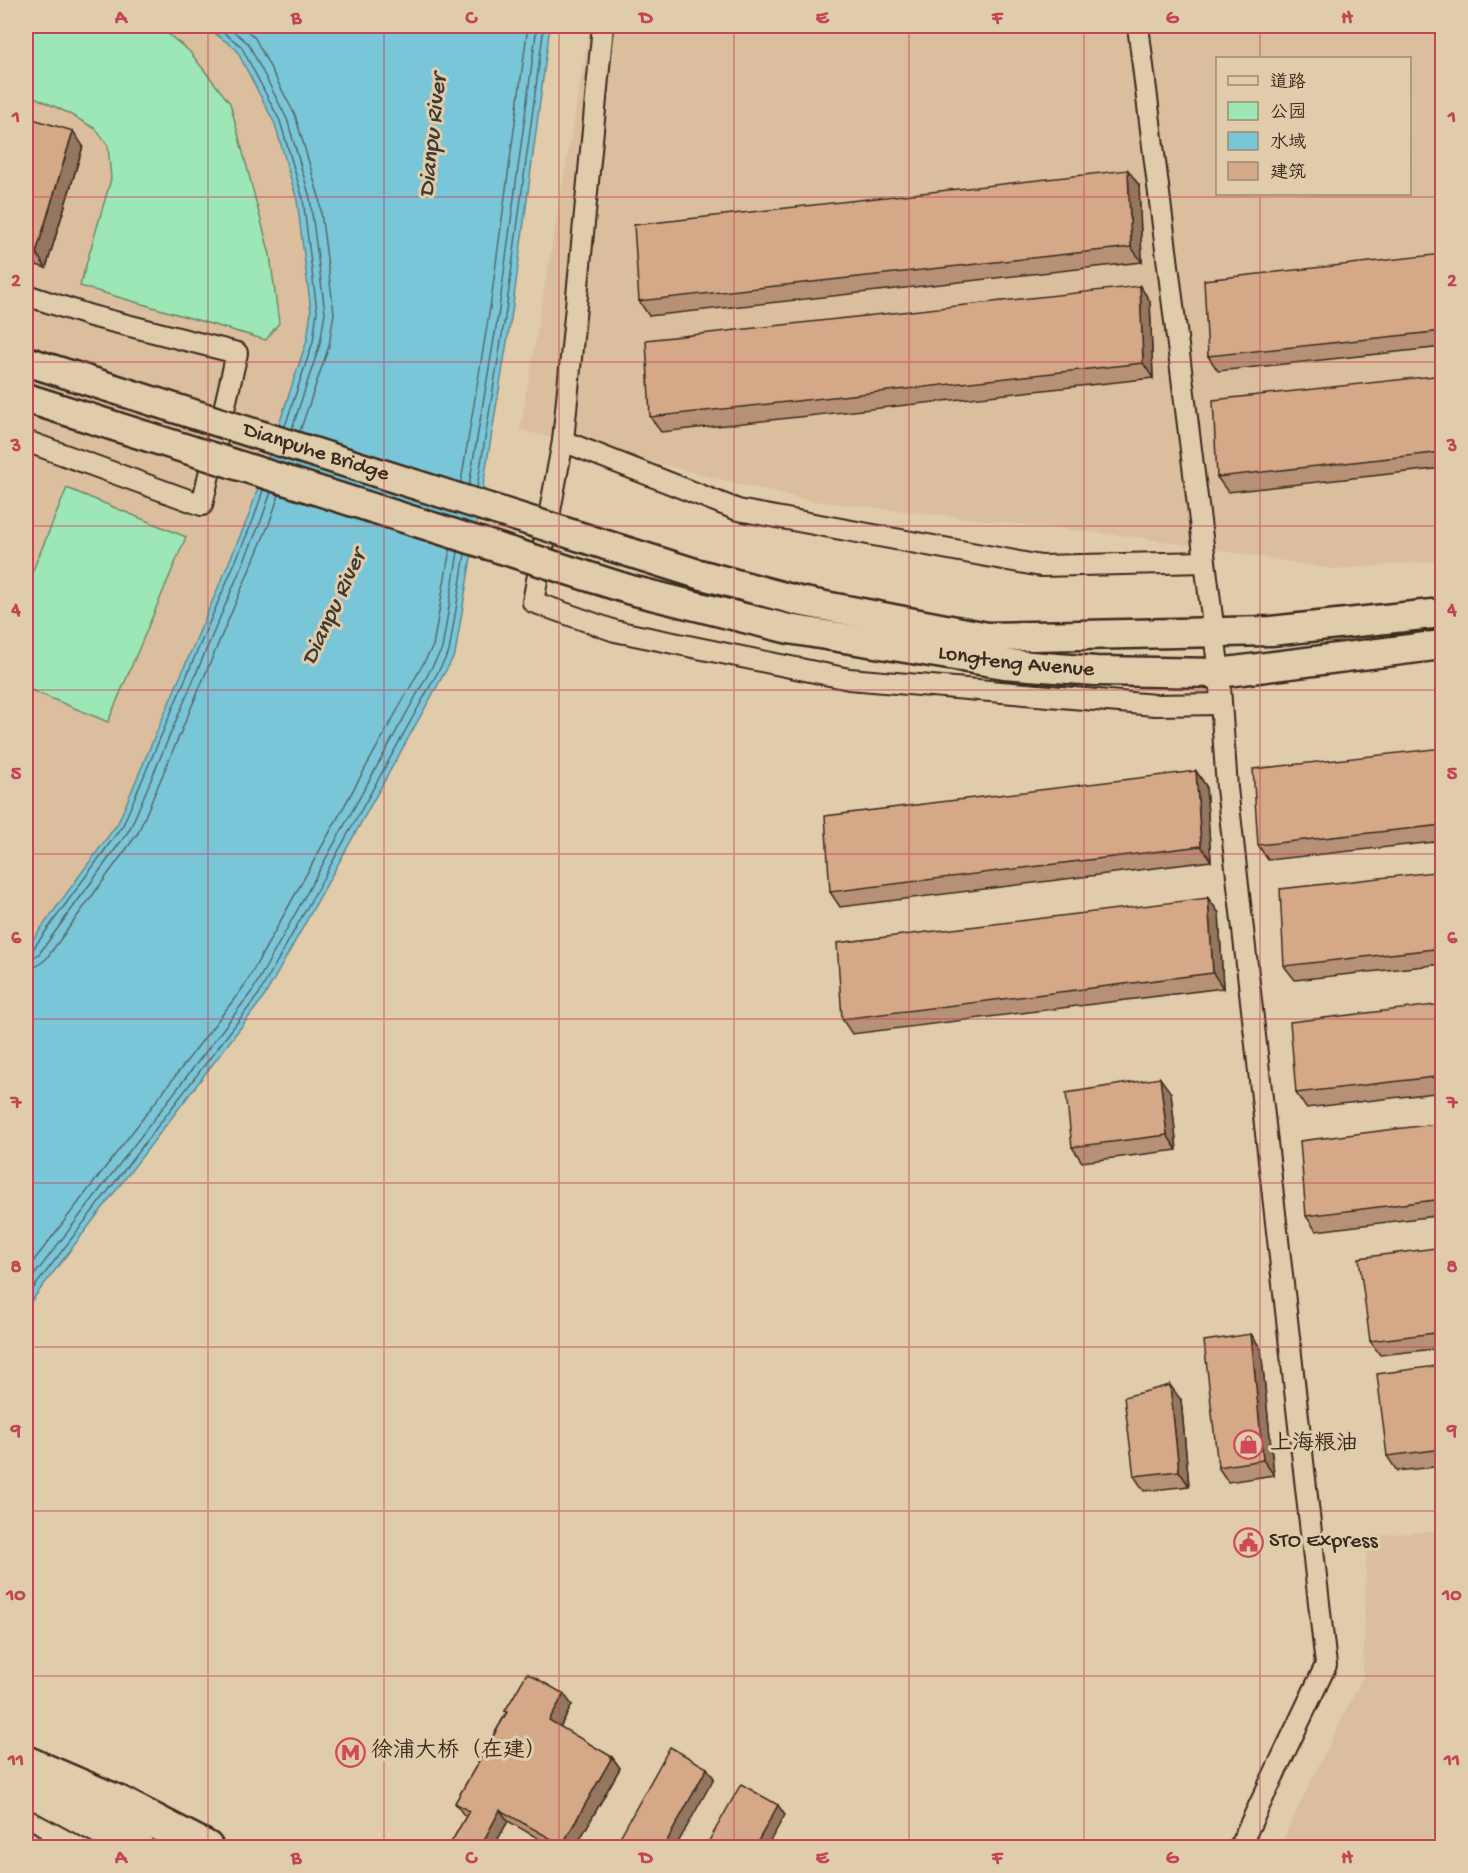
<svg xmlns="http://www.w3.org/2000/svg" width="1468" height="1873" viewBox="0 0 1468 1873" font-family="'Gochi Hand','LXGW WenKai TC',sans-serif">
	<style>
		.built { fill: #dabe9d; fill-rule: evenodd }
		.green { fill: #9de7b6; stroke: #6c886a; stroke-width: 1.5 }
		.water { fill: #7ac6d9; stroke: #61888e; stroke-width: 1.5 }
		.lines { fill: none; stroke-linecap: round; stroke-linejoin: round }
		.shore { stroke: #546869; stroke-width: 1.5 }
		.street-casing { stroke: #3b2a1e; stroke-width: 24 }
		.secondary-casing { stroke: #3b2a1e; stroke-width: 33 }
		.primary-casing { stroke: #3b2a1e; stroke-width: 36 }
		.highway-casing { stroke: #3b2a1e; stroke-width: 38 }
		.street { stroke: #e0cbaa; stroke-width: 20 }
		.secondary { stroke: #e0cbaa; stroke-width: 28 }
		.primary { stroke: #e0cbaa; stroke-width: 32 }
		.highway { stroke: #e0cbaa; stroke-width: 33 }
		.secondary-bridge-casing { stroke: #3b2a1e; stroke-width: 33; stroke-linecap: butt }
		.secondary-bridge { stroke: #e0cbaa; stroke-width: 28 }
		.wall { fill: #b79175; stroke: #3b2a1e; stroke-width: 1.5 }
		.shaded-wall { fill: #95765f; stroke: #3b2a1e; stroke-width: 1.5 }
		.building { fill: #d5a988; stroke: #3b2a1e; stroke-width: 1.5 }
		.grid { fill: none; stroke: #c24655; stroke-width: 1.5; stroke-opacity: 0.55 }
		.labels { text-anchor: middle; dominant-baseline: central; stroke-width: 6; stroke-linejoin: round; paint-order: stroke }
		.street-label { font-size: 22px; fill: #3b2a1e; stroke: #e0cbaa }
		.poi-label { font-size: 22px; fill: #3b2a1e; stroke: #e0cbaa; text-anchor: start }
		.water-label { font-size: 24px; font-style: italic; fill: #413a31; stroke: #e0cbaa }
		.neatline { fill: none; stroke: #c24655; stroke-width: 2 }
		.grid-label { font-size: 20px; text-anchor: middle; font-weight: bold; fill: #c24655 }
	</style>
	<rect width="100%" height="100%" fill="#e0cbaa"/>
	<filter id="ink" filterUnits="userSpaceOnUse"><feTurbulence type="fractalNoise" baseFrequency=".0167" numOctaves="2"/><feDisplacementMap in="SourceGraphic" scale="12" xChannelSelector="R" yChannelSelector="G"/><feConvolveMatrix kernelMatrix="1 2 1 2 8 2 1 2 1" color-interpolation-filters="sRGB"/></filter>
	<g filter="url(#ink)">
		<!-- built -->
		<g class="built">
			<polygon points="26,26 205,26 236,49 275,124 297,200 311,311 307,340 248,515 118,823 26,949"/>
			<path d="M590 26H1442V561L1333 569 1145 538 806 500 520 430ZM1218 58H1410V194H1218Z"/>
			<polygon points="1442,1531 1442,1847 1279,1847 1363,1676 1367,1536"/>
		</g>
		<!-- green -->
		<g class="green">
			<polygon points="26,26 153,26 163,30 189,51 230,103 270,255 279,323 266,340 80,286 111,179 108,146 96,129 66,112 26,93"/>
			<polygon points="67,488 186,537 108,722 26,688 26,587"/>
		</g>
		<!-- water -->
		<polygon class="water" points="205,26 550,26 512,312 455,654 264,997 26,1308 26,949 118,823 249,515 307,340 311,311 297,200 275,124 236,49"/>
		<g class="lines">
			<!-- shore -->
			<g class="shore">
				<polyline points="215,26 241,46 280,121 303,199 317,311 313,342 285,426"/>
				<polyline points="227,26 248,43 287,119 310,198 325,312 320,344 292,429"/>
				<polyline points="242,26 255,38 295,115 319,197 334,313 329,346 300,431"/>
				<polyline points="461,482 490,308 528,26"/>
				<polyline points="469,485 499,310 537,26"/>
				<polyline points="477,487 506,311 544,26"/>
				<polyline points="26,952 33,949 123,825 254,518 263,490"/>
				<polyline points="26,959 33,958 39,954 130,829 261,521 271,492"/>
				<polyline points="26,968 37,966 46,959 138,833 269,524 279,495"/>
				<polyline points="26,1271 245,985 433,646 450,549"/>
				<polyline points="26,1286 253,990 442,649 458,552"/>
				<polyline points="26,1298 259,994 449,652 465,554"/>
			</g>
			<defs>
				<g id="street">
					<polyline points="603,26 563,441 738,510 1041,566 1205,562"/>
					<polyline points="1138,26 1219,673 1227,788 1326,1665 1239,1848"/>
					<polyline points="26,295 91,316 237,353 202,505 26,441"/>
					<polyline points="563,441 533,602 615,631 849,679 1155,705 1221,704"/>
				</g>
				<g id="secondary">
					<polyline points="606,545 695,573 799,601 987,637 1271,631 1442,613"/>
					<path id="s1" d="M596 579 631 590 789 629 1004 664 1096 671 1219 673 1442 645"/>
				</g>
				<g id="primary">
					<polyline points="26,1788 138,1848"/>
					<polyline points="26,1847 27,1848"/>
				</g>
				<polyline id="highway" points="26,1763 119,1803 206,1848"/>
			</defs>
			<!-- street casing -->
			<use href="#street" class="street-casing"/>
			<!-- secondary casing -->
			<use href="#secondary" class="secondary-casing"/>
			<!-- primary casing -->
			<use href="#primary" class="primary-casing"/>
			<!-- highway casing -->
			<use href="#highway" class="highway-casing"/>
			<!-- street -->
			<use href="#street" class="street"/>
			<!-- secondary -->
			<use href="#secondary" class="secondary"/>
			<!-- primary -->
			<use href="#primary" class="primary"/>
			<!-- highway -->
			<use href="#highway" class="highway"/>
			<defs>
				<g id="secondary-bridge">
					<path id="s2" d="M26 361 606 545"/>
					<polyline points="26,398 596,579"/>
				</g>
			</defs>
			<!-- secondary-bridge casing -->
			<use href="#secondary-bridge" class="secondary-bridge-casing"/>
			<!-- secondary-bridge -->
			<use href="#secondary-bridge" class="secondary-bridge"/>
		</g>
		<!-- wall -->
		<g class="wall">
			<polygon points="26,117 83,146 46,268 26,262"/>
			<polygon points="1139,185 1142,262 649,316 639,301"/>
			<polygon points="1443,254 1443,347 1218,371 1208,356"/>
			<polygon points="1150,301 1153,378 661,432 650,417"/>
			<polygon points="1443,375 1443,468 1228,492 1217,477"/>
			<polygon points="1443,748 1443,841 1268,860 1258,845"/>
			<polygon points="1196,771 1206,786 1211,861 840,907 830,892"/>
			<polygon points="1443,871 1443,964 1295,980 1284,966"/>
			<polygon points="1208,898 1219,913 1223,988 852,1034 842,1019"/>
			<polygon points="1443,1004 1443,1092 1306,1108 1296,1093"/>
			<polygon points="1171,1093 1177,1150 1082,1162 1072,1147"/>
			<polygon points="1443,1123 1443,1215 1316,1231 1306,1216"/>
			<polygon points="1443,1247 1443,1348 1380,1355 1370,1341"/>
			<polygon points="1251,1334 1261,1349 1274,1475 1228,1482 1218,1467"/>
			<polygon points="1443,1365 1443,1466 1397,1471 1387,1456"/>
			<polygon points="1181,1400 1189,1486 1144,1491 1134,1476"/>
			<polygon points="572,1705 560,1727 612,1757 620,1768 575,1848 555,1848 508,1821 494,1846 497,1848 448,1848 466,1816 463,1814 455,1803 506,1713 505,1711"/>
		</g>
		<!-- shaded-wall -->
		<g class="shaded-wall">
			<polygon points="73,131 83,146 46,268 36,253"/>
			<polygon points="1128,170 1139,185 1142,262 1131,247"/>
			<polygon points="1140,286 1150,301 1153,378 1143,363"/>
			<polygon points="1196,771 1206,786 1211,861 1201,846"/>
			<polygon points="1208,898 1219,913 1223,988 1213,973"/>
			<polygon points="1160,1078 1171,1093 1177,1150 1167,1135"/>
			<polygon points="1251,1334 1261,1349 1274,1475 1263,1460"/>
			<polygon points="1170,1385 1181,1400 1189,1486 1179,1471"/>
			<polygon points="564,1694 572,1705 557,1732 549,1720"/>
			<polygon points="612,1757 620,1768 575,1848 564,1848 562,1845"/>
			<polygon points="707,1768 714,1778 675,1848 663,1848"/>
			<polygon points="778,1805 785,1815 766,1848 754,1848"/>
			<polygon points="500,1810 508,1821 493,1848 484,1840"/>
		</g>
		<!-- building -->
		<g class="building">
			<polygon points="26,117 73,131 36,253 26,250"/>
			<polygon points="1128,170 1131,247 639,301 634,225"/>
			<polygon points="1443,254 1443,331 1208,356 1204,280"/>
			<polygon points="1140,286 1143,363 650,417 646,340"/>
			<polygon points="1443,375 1443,452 1217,477 1213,400"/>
			<polygon points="1443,748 1443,825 1258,845 1253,769"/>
			<polygon points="1196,771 1201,846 830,892 825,816"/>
			<polygon points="1443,871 1443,948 1284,966 1280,889"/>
			<polygon points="1208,898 1213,973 842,1019 837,943"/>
			<polygon points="1443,1004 1443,1076 1296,1093 1290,1022"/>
			<polygon points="1160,1078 1167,1135 1072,1147 1066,1093"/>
			<polygon points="1443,1123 1443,1199 1306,1216 1300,1141"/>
			<polygon points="1443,1247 1443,1332 1370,1341 1359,1258"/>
			<polygon points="1251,1334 1263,1460 1218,1467 1204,1341"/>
			<polygon points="1443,1365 1443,1449 1387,1456 1377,1374"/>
			<polygon points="1170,1385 1179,1471 1134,1476 1124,1397"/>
			<polygon points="527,1673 564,1694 549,1720 612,1757 562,1845 500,1810 484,1840 496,1847 496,1848 448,1848 469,1811 455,1803 507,1712 505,1711"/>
			<polygon points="670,1747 707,1768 663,1848 614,1848"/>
			<polygon points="741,1784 778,1805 754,1848 705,1848"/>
		</g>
	</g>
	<!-- grid -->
	<path class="grid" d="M208 26V1848M384 26V1848M559 26V1848M734 26V1848M909 26V1848M1084 26V1848M1260 26V58M1260 194V1848M26 197H1442M26 362H1442M26 526H1442M26 690H1442M26 854H1442M26 1019H1442M26 1183H1442M26 1347H1442M26 1511H1442M26 1676H1442"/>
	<!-- icons -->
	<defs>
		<symbol id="shop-ring" viewBox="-11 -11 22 22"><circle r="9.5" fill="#e0cbaa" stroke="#d1495b" stroke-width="1.5"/><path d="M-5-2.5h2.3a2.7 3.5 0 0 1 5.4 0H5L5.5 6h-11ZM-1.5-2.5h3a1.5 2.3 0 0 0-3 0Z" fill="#d1495b"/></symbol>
		<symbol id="civic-ring" viewBox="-11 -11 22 22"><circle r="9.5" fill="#e0cbaa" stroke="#d1495b" stroke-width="1.5"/><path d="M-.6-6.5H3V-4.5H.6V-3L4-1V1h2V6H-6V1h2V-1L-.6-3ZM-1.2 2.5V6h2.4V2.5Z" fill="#d1495b"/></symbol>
		<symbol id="metro-ring" viewBox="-11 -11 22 22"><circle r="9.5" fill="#e0cbaa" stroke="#d1495b" stroke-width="1.5"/><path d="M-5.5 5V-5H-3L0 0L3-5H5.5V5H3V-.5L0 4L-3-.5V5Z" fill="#d1495b"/></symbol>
	</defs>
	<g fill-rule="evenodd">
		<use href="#shop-ring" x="1232" y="1428" width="33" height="33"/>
		<use href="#civic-ring" x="1232" y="1526" width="33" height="33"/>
		<use href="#metro-ring" x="334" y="1736" width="33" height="33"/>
	</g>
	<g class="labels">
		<!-- street labels -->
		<g class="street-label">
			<text stroke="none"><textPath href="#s2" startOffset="304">Dianpuhe Bridge</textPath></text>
			<text stroke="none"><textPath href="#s1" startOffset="429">Longteng Avenue</textPath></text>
		</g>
		<!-- poi labels -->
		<g class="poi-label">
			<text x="1270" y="1445">上海粮油</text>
			<text x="1269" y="1542">STO Express</text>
			<text x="371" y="1752">徐浦大桥（在建）</text>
		</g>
		<!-- water labels -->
		<g class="water-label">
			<text transform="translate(434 136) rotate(-84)">Dianpu River</text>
			<text transform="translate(335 608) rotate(-65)">Dianpu River</text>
		</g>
	</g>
	<!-- margin -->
	<rect width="1468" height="1873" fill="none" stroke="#e0cbaa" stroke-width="66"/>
	<!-- legend -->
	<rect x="1216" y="57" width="195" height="138" fill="#e0cbaa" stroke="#9e8b72" stroke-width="1.5"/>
	<rect x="1228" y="76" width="30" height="9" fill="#e0cbaa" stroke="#9e8b72" stroke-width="1.5"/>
	<text x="1270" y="87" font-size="18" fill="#3b2a1e">道路</text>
	<rect x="1228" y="102" width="30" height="18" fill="#9de7b6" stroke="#9e8b72" stroke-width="1.5"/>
	<text x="1270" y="117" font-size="18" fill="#3b2a1e">公园</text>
	<rect x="1228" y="132" width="30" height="18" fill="#7ac6d9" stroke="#9e8b72" stroke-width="1.5"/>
	<text x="1270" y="147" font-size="18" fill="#3b2a1e">水域</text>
	<rect x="1228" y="162" width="30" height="18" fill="#d5a988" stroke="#9e8b72" stroke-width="1.5"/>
	<text x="1270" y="177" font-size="18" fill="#3b2a1e">建筑</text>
	<rect x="33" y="33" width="1402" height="1807" class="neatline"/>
	<g class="grid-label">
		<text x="121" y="23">A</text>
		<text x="296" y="23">B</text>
		<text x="471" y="23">C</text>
		<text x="646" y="23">D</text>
		<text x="822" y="23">E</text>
		<text x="997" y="23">F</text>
		<text x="1172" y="23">G</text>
		<text x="1347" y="23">H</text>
		<text x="16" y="122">1</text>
		<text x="1452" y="122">1</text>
		<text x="16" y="286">2</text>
		<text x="1452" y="286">2</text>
		<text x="16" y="451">3</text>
		<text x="1452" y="451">3</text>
		<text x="16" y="615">4</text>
		<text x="1452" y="615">4</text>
		<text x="16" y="779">5</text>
		<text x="1452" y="779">5</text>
		<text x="16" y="943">6</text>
		<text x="1452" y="943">6</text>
		<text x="16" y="1108">7</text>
		<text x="1452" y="1108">7</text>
		<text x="16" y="1272">8</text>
		<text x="1452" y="1272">8</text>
		<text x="16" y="1436">9</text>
		<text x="1452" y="1436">9</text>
		<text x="16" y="1600">10</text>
		<text x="1452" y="1600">10</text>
		<text x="16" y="1765">11</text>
		<text x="1452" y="1765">11</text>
		<text x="121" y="1863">A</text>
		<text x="296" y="1863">B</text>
		<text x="471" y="1863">C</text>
		<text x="646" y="1863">D</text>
		<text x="822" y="1863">E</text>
		<text x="997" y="1863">F</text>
		<text x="1172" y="1863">G</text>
		<text x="1347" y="1863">H</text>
	</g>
</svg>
